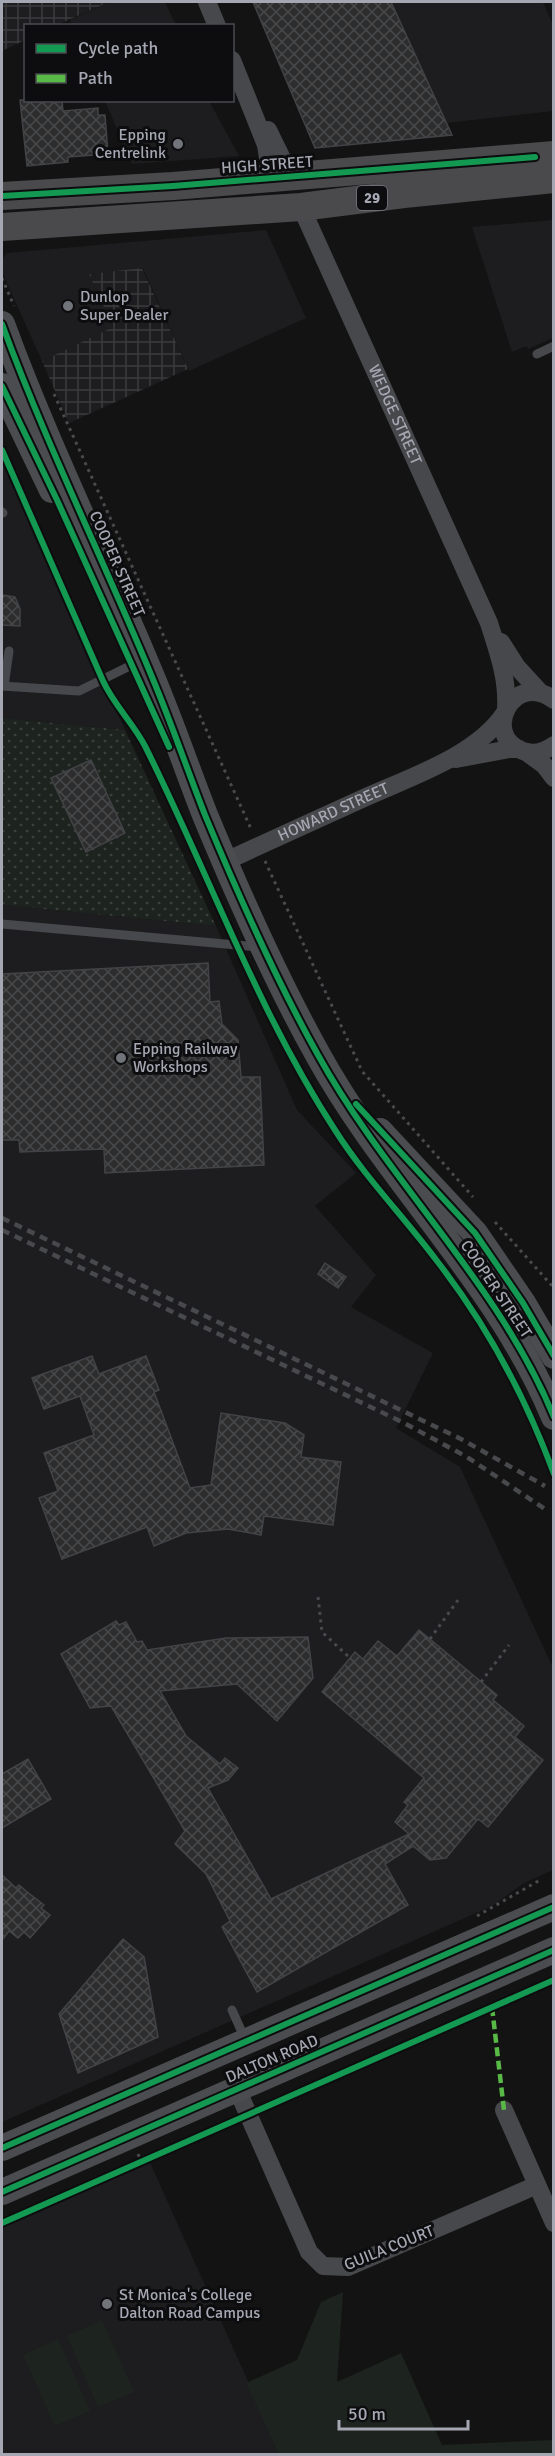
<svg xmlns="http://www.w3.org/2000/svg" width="555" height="2456" viewBox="0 0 555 2456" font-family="Signika,sans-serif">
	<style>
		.built { fill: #1d1d1f }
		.industrial { fill: url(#industrial-grid) }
		.grass { fill: url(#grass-dots) }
		.park { fill: #1d231e }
		.building { fill: url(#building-cross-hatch); stroke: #424346; stroke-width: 1.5 }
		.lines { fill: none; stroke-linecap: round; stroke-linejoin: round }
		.path { stroke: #494a4d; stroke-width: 3; stroke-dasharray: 3 4.5; stroke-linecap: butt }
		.service { stroke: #47484b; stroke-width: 9 }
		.minor { stroke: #47484b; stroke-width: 18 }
		.secondary { stroke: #4b4c4f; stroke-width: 26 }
		.primary { stroke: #4a4a4d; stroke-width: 28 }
		.rail { stroke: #48494c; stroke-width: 4.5; stroke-dasharray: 8 6; stroke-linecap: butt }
		.quiet { stroke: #58b947; stroke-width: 4.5; stroke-dasharray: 9 4.5; stroke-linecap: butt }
		.cycleway-casing { stroke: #0d0d0f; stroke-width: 10 }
		.cycleway { stroke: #139951; stroke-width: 6 }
		.poi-dot { fill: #72747b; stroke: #0d0d0f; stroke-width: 2 }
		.labels { text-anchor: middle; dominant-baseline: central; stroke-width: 6; stroke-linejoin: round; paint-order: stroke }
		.shield { fill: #0d0d0f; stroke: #777a82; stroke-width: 1.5 }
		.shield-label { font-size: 15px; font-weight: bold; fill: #a5a8b3 }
		.poi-label { font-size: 16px; fill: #a5a8b3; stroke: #0d0d0f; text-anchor: start }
		.street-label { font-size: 16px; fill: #a5a8b3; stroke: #0d0d0f }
	</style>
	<defs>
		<pattern id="industrial-grid" width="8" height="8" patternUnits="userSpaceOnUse" patternTransform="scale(1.5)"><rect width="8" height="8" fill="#1d1d1f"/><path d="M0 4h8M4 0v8" fill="none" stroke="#3b3b3d"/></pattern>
		<pattern id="grass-dots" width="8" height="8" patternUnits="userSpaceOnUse" patternTransform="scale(1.5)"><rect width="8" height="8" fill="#1d231e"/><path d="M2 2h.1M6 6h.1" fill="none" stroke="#3b403c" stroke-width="1.8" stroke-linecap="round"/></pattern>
		<pattern id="building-cross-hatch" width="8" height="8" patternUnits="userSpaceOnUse" patternTransform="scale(1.5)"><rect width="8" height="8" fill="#2d2d2e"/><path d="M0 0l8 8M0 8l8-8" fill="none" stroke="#48494a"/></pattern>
	</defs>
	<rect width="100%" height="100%" fill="#131313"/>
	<!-- built -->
	<g class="built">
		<polygon points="109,2 165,2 176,25 72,25 70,20"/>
		<polygon points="391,2 543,2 553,25 553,111 447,123"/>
		<polygon points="105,101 209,101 239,156 132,164"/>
		<polygon points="553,220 553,338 528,349 526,346 512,352 472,227"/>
		<polygon points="266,230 306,318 189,371 143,268 89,274 113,327 42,361 2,272 2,259 7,253"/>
		<polygon points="2,455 16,485 125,730 2,718"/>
		<polygon points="2,905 216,926 297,1110 356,1173 315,1206 376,1275 351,1307 433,1353 396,1428 460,1467 554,1670 553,1870 524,1883 492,1906 2,2122"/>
		<polygon points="149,2160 280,2453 2,2454 2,2225"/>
	</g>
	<!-- industrial -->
	<g class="industrial">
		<polygon points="2,2 109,2 57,25 26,26 25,40 2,51"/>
		<polygon points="142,268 188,369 69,423 42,361 113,327 89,274"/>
	</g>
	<!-- grass -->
	<polygon class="grass" points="2,718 125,730 216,926 2,905"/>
	<!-- park -->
	<g class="park">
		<polygon points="343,2292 337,2382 401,2353 442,2445 553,2440 553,2454 279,2454 246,2383 297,2360 321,2302"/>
		<polygon points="102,2320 134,2392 98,2407 67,2336"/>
		<polygon points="58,2339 90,2411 55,2426 23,2355"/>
	</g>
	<!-- building -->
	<g class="building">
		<polygon points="253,2 391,2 452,135 315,148"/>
		<polygon points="20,100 62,100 63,111 98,108 98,115 105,115 108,154 68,157 68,162 27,166"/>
		<polygon points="2,595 15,597 20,609 20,626 2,625"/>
		<polygon points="91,760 125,833 86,852 51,778"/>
		<polygon points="208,963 210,1002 219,1001 222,1024 238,1040 241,1077 260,1077 264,1165 105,1173 104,1149 20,1152 19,1140 2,1140 2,974"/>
		<polygon points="325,1263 346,1277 338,1288 318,1274"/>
		<polygon points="92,1356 99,1374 146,1356 159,1390 154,1392 190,1488 211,1485 221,1413 285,1423 304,1435 301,1457 341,1462 333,1525 264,1516 261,1535 228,1529 186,1533 154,1546 147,1527 62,1559 39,1498 58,1491 44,1453 94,1435 80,1396 44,1409 32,1378"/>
		<polygon points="116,1621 119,1625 126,1622 137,1642 142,1641 147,1650 226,1638 308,1637 313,1678 277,1721 237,1684 160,1691 186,1736 220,1764 225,1758 238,1768 228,1780 208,1788 271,1899 409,1834 395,1822 408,1805 404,1802 424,1778 322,1692 355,1652 363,1659 378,1641 397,1656 419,1630 497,1695 493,1700 524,1726 515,1737 543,1760 488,1827 478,1819 446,1858 430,1860 413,1846 385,1864 408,1905 257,1992 222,1927 230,1921 206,1874 175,1844 185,1831 111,1706 90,1708 61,1654"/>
		<polygon points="28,1759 51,1799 2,1828 2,1774"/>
		<polygon points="2,1875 16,1888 19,1885 26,1891 44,1905 41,1908 50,1915 30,1938 24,1932 18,1938 9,1931 2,1940"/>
		<polygon points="123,1939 144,1957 158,2037 78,2073 59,2014"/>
	</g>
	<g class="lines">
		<!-- path -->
		<g class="path">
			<polyline points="2,278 14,306"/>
			<polyline points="54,394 252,831"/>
			<polyline points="265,861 362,1071 473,1197"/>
			<polyline points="495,1222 554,1288"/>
			<polyline points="318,1597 322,1632 350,1658"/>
			<polyline points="430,1639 458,1600"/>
			<polyline points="481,1682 509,1645"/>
			<polyline points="477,1916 540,1880"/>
			<polyline points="138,2154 141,2161"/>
		</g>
		<!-- service -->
		<g class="service">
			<polyline points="537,354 554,346"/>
			<polyline points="2,512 3,513"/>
			<polyline points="2,686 79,691 142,660"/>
			<polyline points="4,686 9,651"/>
			<polyline points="2,924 259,947"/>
			<polyline points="232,2010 245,2039"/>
		</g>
		<!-- minor -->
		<g class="minor">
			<polyline points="207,2 217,26"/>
			<polyline points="232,60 266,145 271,178"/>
			<polyline points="268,130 291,177"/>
			<path id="s1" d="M301 207 489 623C498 652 508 678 506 709"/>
			<polyline points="501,642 517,667 540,692"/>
			<path d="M554 700C513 669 480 736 523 751 534 755 544 752 554 745"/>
			<polyline points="526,752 544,765 554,778"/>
			<polyline points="456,759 509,749 519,749"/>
			<path id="s2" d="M226 861C271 840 318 819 364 798 408 778 476 756 504 714"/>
			<polyline points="237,2089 309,2252 323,2266 348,2267 537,2185"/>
			<polyline points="504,2110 554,2223"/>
		</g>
		<!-- secondary -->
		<g class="secondary">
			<path d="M2 324C46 444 103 559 152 677 171 722 187 769 205 815 239 897 275 978 318 1055 388 1182 498 1282 554 1417"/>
			<polyline points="2,386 52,490"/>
			<polyline points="380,1131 475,1233 523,1303 554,1356"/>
			<polyline points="2,2148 554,1907"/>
			<polyline points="2,2192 554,1950"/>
		</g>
		<!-- primary -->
		<g class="primary">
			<polyline points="2,196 173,186 554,155"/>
			<polyline points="2,227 301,207 404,194 554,179"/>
		</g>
		<!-- rail -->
		<g class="rail">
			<polyline points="2,1218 461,1439 545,1486"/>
			<polyline points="2,1230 404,1423 467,1457 548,1511"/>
		</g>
		<!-- quiet -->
		<polyline class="quiet" points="492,2007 504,2110"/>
		<defs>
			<g id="cycleway">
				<polyline points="2,196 173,186 535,157"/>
				<path d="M2 324C46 444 103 559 152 677 171 722 187 769 205 815 239 897 275 978 318 1055 388 1182 498 1282 554 1417"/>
				<polyline points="2,386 57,500 169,747"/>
				<path d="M2 450 103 681C114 705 133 723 145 746 209 874 257 1010 335 1130 364 1176 404 1217 437 1261 486 1324 526 1398 554 1474"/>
				<polyline points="356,1104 475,1233 523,1303 554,1356"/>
				<polyline points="2,2148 554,1907"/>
				<polyline points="2,2192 554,1950"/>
				<polyline points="2,2223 554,1980"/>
			</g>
		</defs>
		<!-- cycleway casing -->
		<use href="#cycleway" class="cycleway-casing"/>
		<!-- cycleway -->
		<use href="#cycleway" class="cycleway"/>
	</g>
	<!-- markers -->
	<g class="poi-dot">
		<circle cx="178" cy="144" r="6"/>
		<circle cx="68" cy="306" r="6"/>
		<circle cx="121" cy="1058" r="6"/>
		<circle cx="107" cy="2304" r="6"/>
	</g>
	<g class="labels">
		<!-- shield labels -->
		<rect class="shield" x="357" y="186" width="30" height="24" rx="4.5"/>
		<g class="shield-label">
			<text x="372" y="198">29</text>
		</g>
		<!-- poi labels -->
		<g class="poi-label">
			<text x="166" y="135" text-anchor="end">Epping<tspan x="166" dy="18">Centrelink</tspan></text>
			<text x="80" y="297">Dunlop<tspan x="80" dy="18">Super Dealer</tspan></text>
			<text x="133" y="1049">Epping Railway<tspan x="133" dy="18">Workshops</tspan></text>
			<text x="119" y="2295">St Monica's College<tspan x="119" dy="18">Dalton Road Campus</tspan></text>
		</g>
		<!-- street labels -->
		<g class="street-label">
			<text transform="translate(267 165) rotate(-4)">HIGH STREET</text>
			<text stroke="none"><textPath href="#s1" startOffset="228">WEDGE STREET</textPath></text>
			<text transform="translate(117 564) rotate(66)">COOPER STREET</text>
			<text stroke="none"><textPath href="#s2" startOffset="118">HOWARD STREET</textPath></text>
			<text transform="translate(496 1289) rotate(56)">COOPER STREET</text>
			<text transform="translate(272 2059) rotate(-23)">DALTON ROAD</text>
			<text transform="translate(389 2248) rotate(-22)">GUILA COURT</text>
		</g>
	</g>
	<!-- border -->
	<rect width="555" height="2456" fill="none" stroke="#a5a8b3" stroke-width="6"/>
	<!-- legend -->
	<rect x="24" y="24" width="210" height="78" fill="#0d0d0f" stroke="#4a4b51" stroke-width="1.5"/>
	<rect x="36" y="44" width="30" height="9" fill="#139951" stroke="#4a4b51" stroke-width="1.5"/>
	<text x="78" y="54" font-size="18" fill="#a5a8b3">Cycle path</text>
	<rect x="36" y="74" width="30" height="9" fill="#58b947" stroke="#4a4b51" stroke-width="1.5"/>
	<text x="78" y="84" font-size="18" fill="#a5a8b3">Path</text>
	<!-- scale -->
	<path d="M339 2420v9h129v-9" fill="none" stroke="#a5a8b3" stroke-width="3"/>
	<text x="348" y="2420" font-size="18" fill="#a5a8b3" stroke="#0d0d0f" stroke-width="4.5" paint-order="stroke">50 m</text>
</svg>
